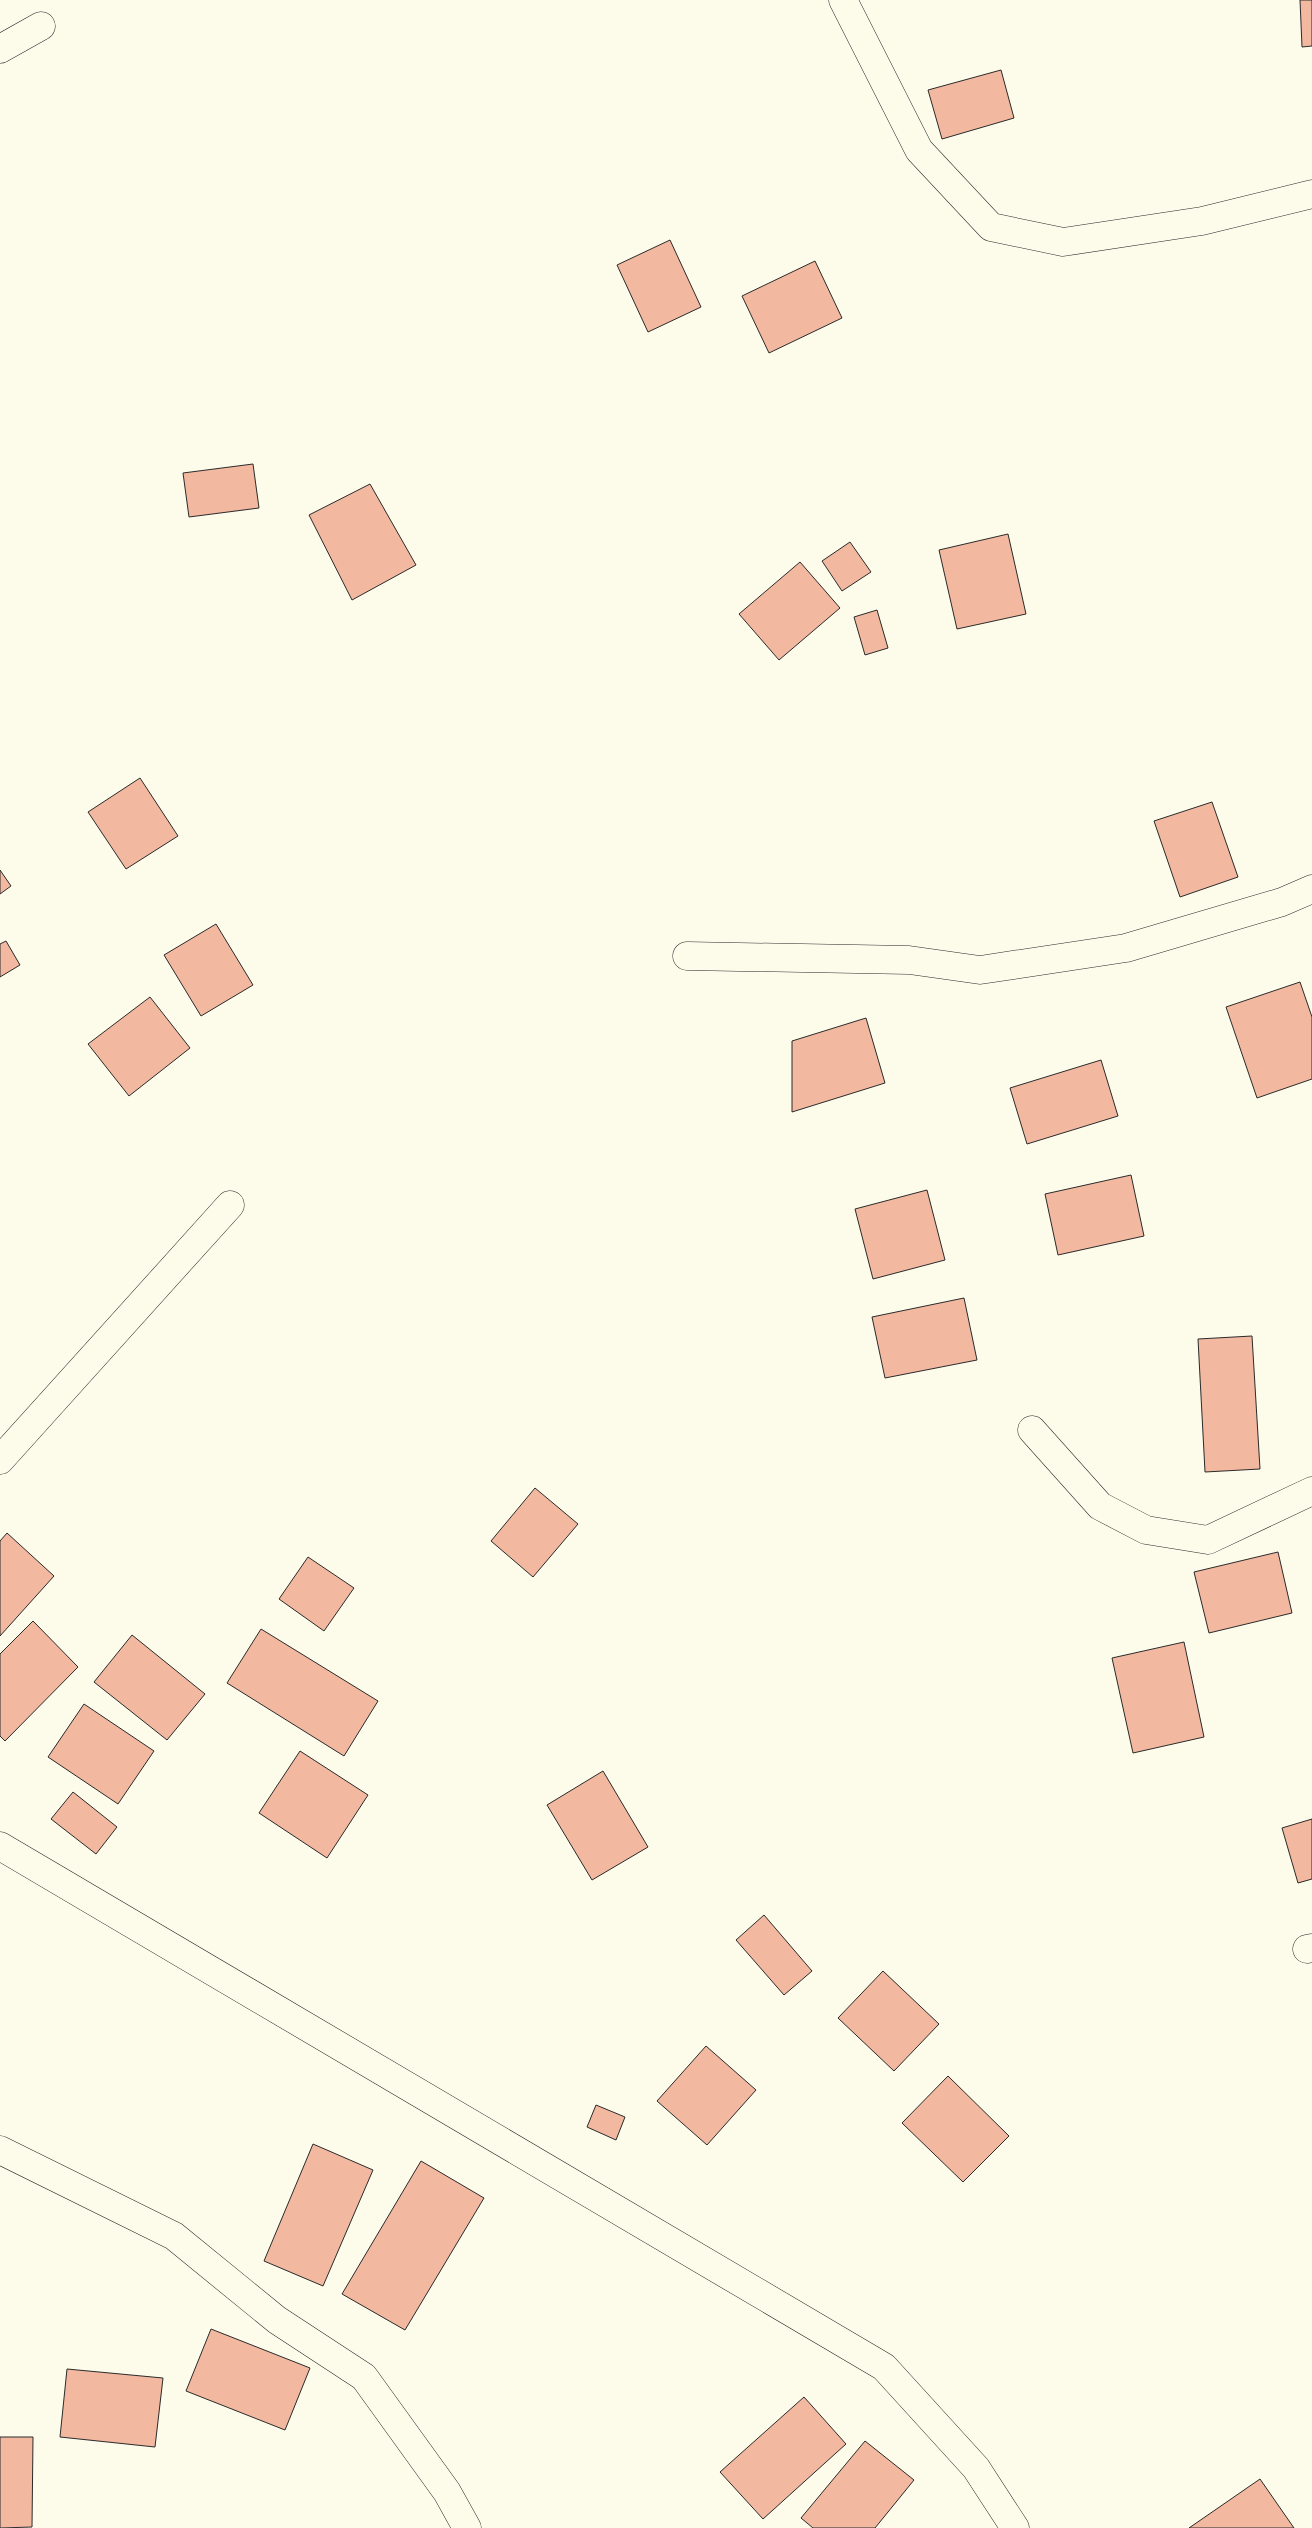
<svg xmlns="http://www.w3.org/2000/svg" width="1312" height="2528" viewBox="0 0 1312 2528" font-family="Overpass,sans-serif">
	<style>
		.building { fill: #f2b8a0; stroke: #2b2b2b }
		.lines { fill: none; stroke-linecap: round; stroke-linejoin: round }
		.street-casing { stroke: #2b2b2b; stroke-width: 29 }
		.street { stroke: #fdfbea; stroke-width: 28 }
	</style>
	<rect width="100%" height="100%" fill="#fdfbea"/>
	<!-- building -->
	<g class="building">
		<polygon points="1300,0 1312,0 1312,46 1302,47"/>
		<polygon points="1001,70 1014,118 942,139 928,90"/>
		<polygon points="670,240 701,307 648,332 617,265"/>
		<polygon points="815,261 842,318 769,353 742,296"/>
		<polygon points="253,464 259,508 189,517 183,473"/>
		<polygon points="370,484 416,565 352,600 309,515"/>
		<polygon points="1008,534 1026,614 957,629 939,550"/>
		<polygon points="850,542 871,572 842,591 822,561"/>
		<polygon points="800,562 840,608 779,660 739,614"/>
		<polygon points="877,610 888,648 865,655 854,617"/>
		<polygon points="140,778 178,836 126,869 88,812"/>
		<polygon points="1212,802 1238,877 1180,897 1154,821"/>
		<polygon points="0,870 11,886 0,894"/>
		<polygon points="216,924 253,985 201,1016 164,955"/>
		<polygon points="6,941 20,965 0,977 0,944"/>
		<polygon points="1300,982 1312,1017 1312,1079 1257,1098 1226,1007"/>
		<polygon points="150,997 190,1048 129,1096 88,1044"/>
		<polygon points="866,1018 885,1083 792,1112 792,1041"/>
		<polygon points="1101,1060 1118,1116 1027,1144 1010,1088"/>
		<polygon points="1131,1175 1144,1236 1058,1255 1045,1194"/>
		<polygon points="927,1190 945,1260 873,1279 855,1209"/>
		<polygon points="964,1298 977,1360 885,1378 872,1317"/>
		<polygon points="1252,1336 1260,1469 1205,1472 1198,1339"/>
		<polygon points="535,1488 578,1524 533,1577 491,1541"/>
		<polygon points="7,1533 54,1576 0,1636 0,1541"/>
		<polygon points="1278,1552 1292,1613 1209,1633 1194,1572"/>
		<polygon points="308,1557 354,1588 324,1631 279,1599"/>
		<polygon points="33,1621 78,1667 5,1741 0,1736 0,1654"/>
		<polygon points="261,1629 378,1701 344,1756 227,1683"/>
		<polygon points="132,1635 205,1694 167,1740 94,1682"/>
		<polygon points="1184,1642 1204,1737 1133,1753 1112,1658"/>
		<polygon points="84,1704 154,1751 118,1804 48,1757"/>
		<polygon points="300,1751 368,1795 327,1858 259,1813"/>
		<polygon points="603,1771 648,1847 592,1880 547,1805"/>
		<polygon points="73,1792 117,1827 96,1854 51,1819"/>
		<polygon points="1312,1819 1312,1879 1298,1883 1282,1828"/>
		<polygon points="764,1915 812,1971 784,1995 736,1940"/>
		<polygon points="883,1971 939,2024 894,2071 838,2018"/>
		<polygon points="706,2046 756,2090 707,2145 657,2101"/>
		<polygon points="948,2076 1009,2136 963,2182 902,2123"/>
		<polygon points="596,2105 625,2117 616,2140 587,2127"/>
		<polygon points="313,2144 373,2170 323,2286 264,2261"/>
		<polygon points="421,2161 484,2198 405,2330 342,2294"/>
		<polygon points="211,2329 310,2368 285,2430 186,2391"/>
		<polygon points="67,2369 163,2378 155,2447 60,2437"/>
		<polygon points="804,2397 846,2444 763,2519 720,2472"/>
		<polygon points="0,2437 33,2437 32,2527 0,2528"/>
		<polygon points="865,2441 914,2480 875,2528 813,2528 801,2518"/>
		<polygon points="1260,2479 1294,2528 1189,2528"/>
	</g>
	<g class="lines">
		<defs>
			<g id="street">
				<polyline points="843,0 919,150 991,227 1063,242 1202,221 1312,194"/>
				<polyline points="0,49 41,26"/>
				<polyline points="687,956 909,960 980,970 1126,948 1282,902 1312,889"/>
				<polyline points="1032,1430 1100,1506 1146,1530 1208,1540 1312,1491"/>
				<polyline points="0,1460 230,1205"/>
				<polyline points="0,1846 884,2367 976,2468 1015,2528"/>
				<polyline points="1307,1949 1312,1948"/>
				<polyline points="0,2150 174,2236 277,2320 364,2377 447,2492 467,2528"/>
			</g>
		</defs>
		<!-- street casing -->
		<use href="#street" class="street-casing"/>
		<!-- street -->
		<use href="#street" class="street"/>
	</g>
</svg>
